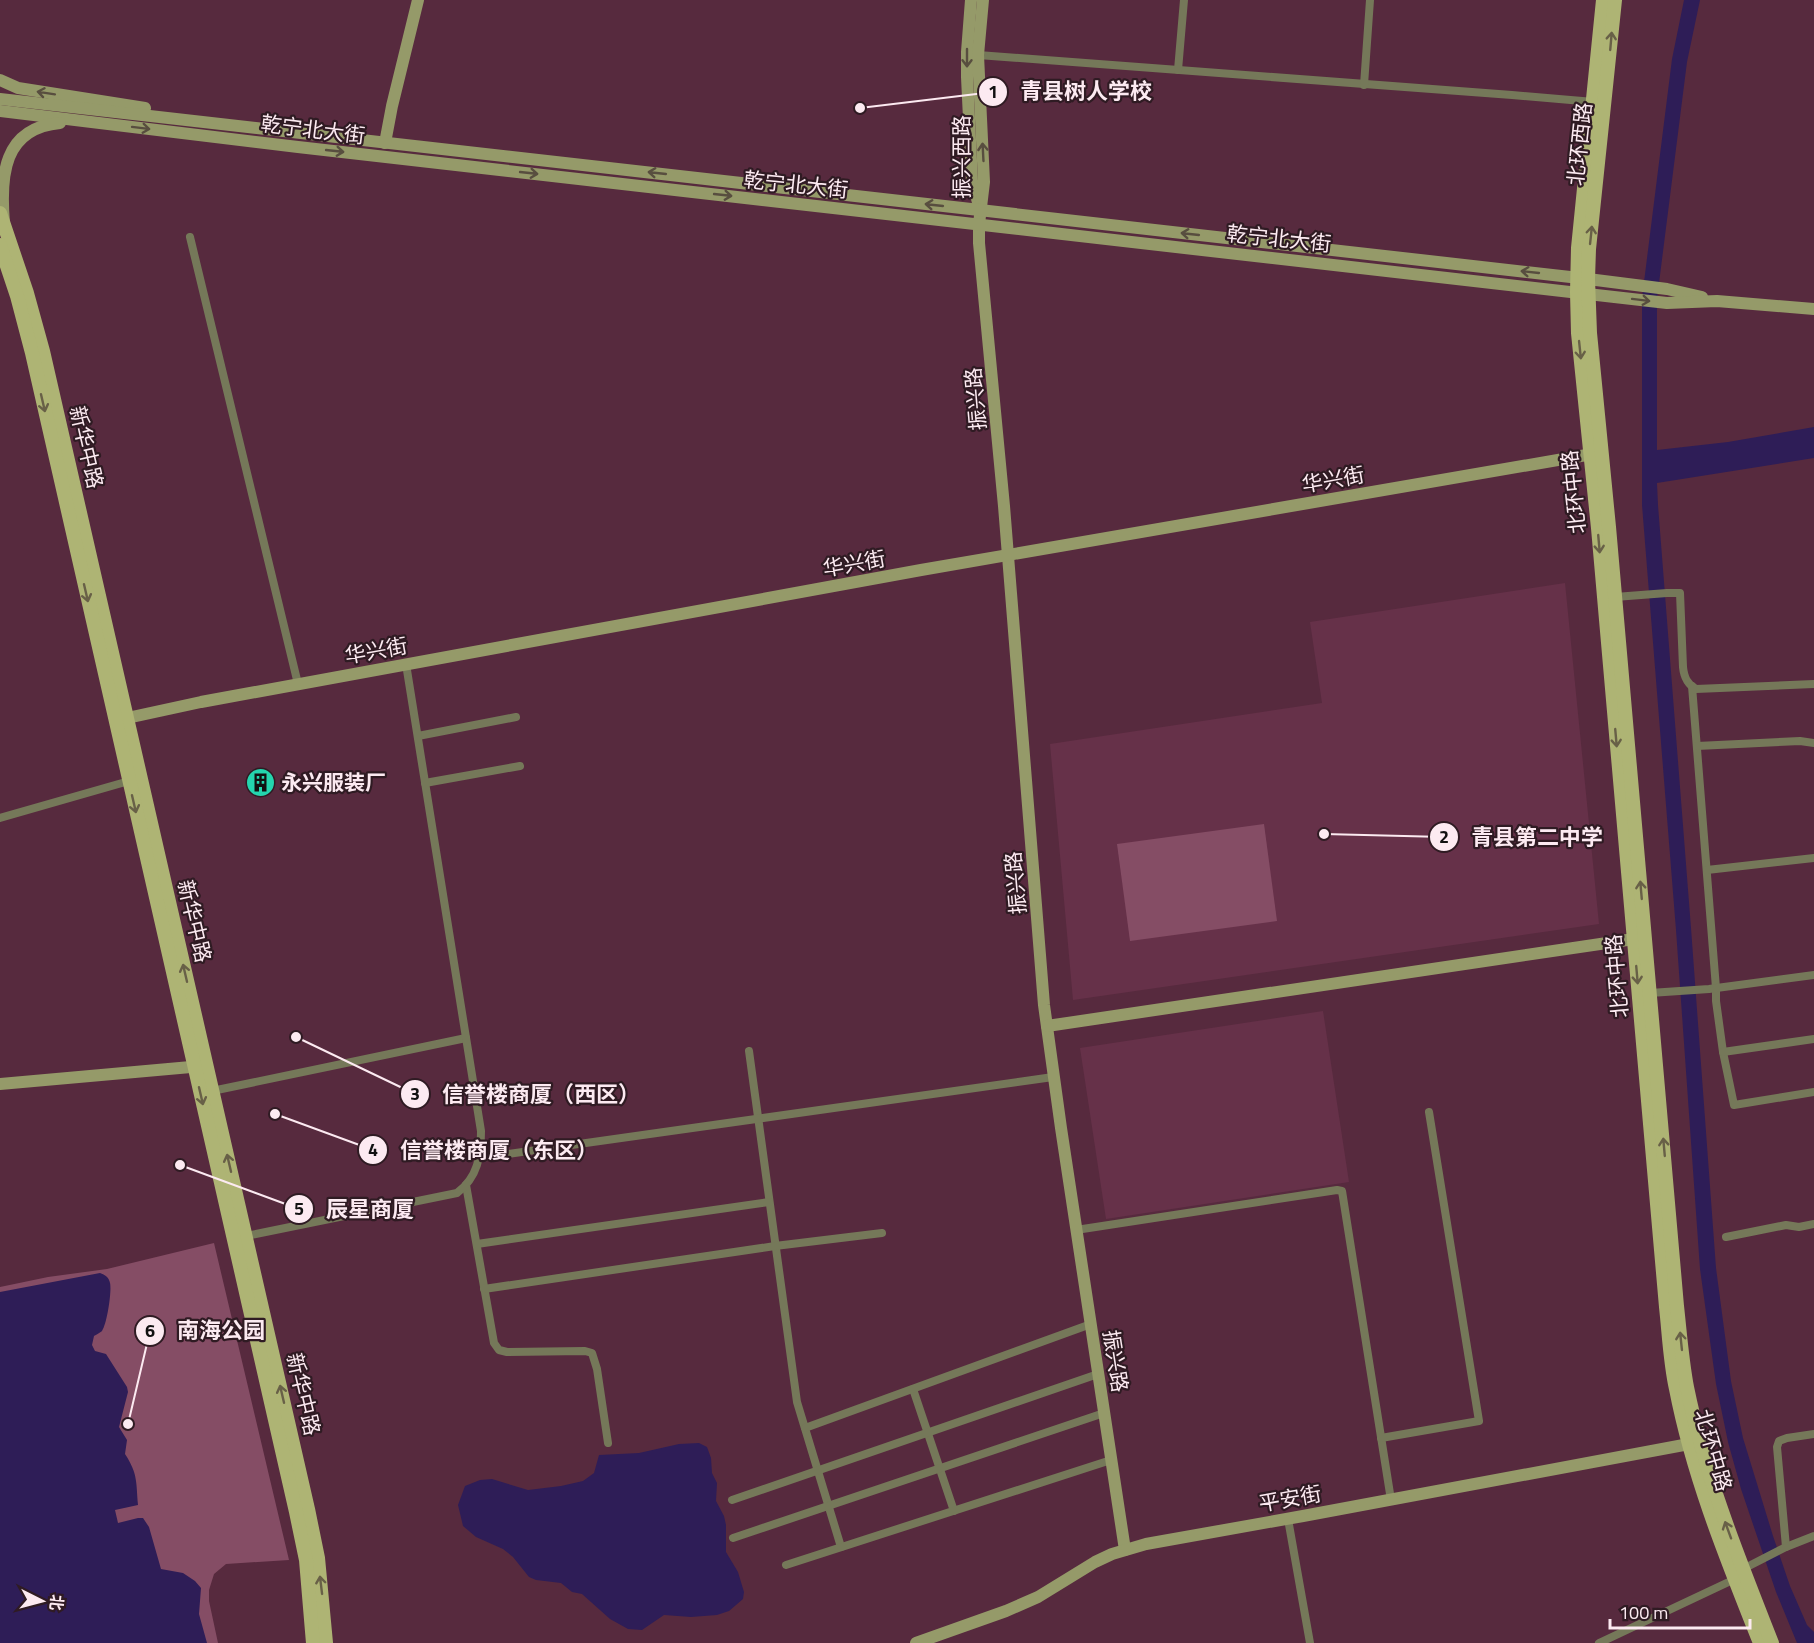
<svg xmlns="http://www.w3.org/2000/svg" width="1814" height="1643" viewBox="0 0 1814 1643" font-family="'Titillium Web','Noto Sans SC',sans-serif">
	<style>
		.built { fill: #663149 }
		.green { fill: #854d65 }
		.water { fill: #2e1d57 }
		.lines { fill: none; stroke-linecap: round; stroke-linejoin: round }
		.street { stroke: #757859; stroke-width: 8 }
		.secondary { stroke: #959a69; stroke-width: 12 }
		.primary { stroke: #aeb474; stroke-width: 14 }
		.oneway { stroke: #686047 }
		.oneway2 { stroke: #584e3f }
		.labels { text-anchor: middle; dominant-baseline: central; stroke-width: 4.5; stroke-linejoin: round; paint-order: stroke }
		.street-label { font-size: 21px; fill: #fceaf1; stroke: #2f1b23 }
		.poi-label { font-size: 21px; font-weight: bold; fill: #fceaf1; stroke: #2f1b23; text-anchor: start }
		.leader { fill: none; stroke: #fceaf1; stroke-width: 2 }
		.callout-dot { fill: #fceaf1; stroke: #2f1b23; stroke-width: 2 }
		.mark-label { font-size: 18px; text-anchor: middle; font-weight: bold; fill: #111 }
		.callout-label { font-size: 22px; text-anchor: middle; font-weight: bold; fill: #fceaf1; stroke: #2f1b23; stroke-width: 4.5; stroke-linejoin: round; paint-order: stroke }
	</style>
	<rect width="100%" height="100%" fill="#572a3e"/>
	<!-- built -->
	<g class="built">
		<polygon points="1565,583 1599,924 1073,1000 1050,744 1322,703 1310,622"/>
		<polygon points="1323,1011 1349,1182 1106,1219 1080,1048"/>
	</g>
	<!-- green -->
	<g class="green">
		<polygon points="1264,824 1277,921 1130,941 1117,844"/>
		<polygon points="214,1243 289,1560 226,1564 214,1574 209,1590 209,1601 218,1643 0,1643 0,1287 48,1277 107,1269"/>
	</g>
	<!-- water -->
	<g class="water">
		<polygon points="1684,0 1700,0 1687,62 1657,299 1657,450 1728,442 1814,427 1814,458 1657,483 1658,505 1691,928 1716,1268 1731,1381 1743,1438 1773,1536 1790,1586 1807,1625 1814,1632 1814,1643 1797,1643 1776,1592 1741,1489 1728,1442 1716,1384 1700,1269 1676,930 1642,505 1642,298 1672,59"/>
		<path d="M100 1273C105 1275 109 1277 110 1283 112 1291 107 1324 102 1331 101 1332 96 1335 94 1336L92 1345 95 1351 106 1354 127 1387 128 1392 119 1427 127 1440 125 1454C138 1474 136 1482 138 1505L115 1510 118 1523 138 1518H143L149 1527 161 1569 183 1573 195 1581 201 1588 199 1614 207 1643H0V1292Z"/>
		<polygon points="699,1443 707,1447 711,1458 712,1473 717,1483 716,1501 724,1516 726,1525 726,1552 738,1572 744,1592 743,1599 729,1611 717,1615 691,1617 664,1615 642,1630 628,1629 610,1619 582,1594 572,1592 561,1583 536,1580 529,1577 513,1557 503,1549 476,1537 463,1526 458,1505 465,1486 480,1480 492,1479 528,1490 561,1486 583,1481 594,1473 599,1455 639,1453 679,1444"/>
	</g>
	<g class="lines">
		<!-- street -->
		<g class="street">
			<polyline points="978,55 1512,95 1594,102"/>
			<polyline points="1178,70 1184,0"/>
			<polyline points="1364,85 1370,0"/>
			<polyline points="190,237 298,684"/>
			<path d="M1615 597 1667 593H1680L1683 667C1684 677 1687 684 1696 689L1814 684"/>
			<polyline points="1692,686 1716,988 1716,1001 1723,1052 1734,1105 1814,1092"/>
			<polyline points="418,736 516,717"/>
			<polyline points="1697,746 1800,741 1814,743"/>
			<polyline points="425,783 520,766"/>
			<polyline points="0,818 129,781"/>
			<polyline points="1707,870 1814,858"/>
			<polyline points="1650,993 1709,989 1814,975"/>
			<polyline points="749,1051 797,1402 841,1547"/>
			<polyline points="1723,1052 1814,1039"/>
			<polyline points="212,1091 466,1038"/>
			<polyline points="480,1158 1053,1077"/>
			<polyline points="466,1185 494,1343 499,1350 507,1352 585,1351 592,1353 597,1369 608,1443"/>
			<polyline points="1076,1230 1337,1190 1342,1191 1391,1500"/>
			<path d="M246 1236 457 1193C478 1177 481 1156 481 1131L406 664"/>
			<polyline points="1726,1237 1786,1225 1799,1227 1814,1224"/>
			<polyline points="477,1244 769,1202"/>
			<polyline points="484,1289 775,1246 882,1233"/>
			<polyline points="913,1389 954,1511"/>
			<polyline points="805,1428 1091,1324"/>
			<polyline points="1381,1438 1479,1421 1429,1112"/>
			<polyline points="732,1500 1098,1374"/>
			<polyline points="1288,1519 1310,1643"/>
			<polyline points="733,1538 1104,1413"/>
			<polyline points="1786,1547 1777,1447 1779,1441 1787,1438 1814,1434"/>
			<polyline points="786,1565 1111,1460"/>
			<polyline points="1743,1569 1786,1547 1814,1536"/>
			<polyline points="1599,1643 1735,1579"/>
		</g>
		<!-- secondary -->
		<g class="secondary">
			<polyline points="971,0 967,52 967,77 972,181 979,206"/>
			<polyline points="983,0 978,55 984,182 979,224 979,243 1004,506 1044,1005 1061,1128 1125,1550"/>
			<polyline points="0,80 18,88 145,108"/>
			<polyline points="0,99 1588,279 1667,289 1702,297"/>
			<polyline points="0,111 298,147 1667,303 1717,301 1814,309"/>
			<polyline points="385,143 392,106 418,0"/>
			<path d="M4 223C0 176 3 128 60 123"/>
			<polyline points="118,720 201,702 921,570 1598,453"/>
			<polyline points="1047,1026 1634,939"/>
			<polyline points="0,1084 202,1066"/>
			<polyline points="916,1643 1006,1611 1038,1597 1095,1562 1112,1554 1146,1544 1303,1516 1689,1444"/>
		</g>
		<!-- primary -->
		<g class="primary">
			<path d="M1603 0 1578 248 1577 292 1578 333 1598 528 1666 1307C1669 1334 1670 1362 1676 1389 1693 1477 1727 1560 1760 1643"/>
			<path d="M1615 0 1589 249 1588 279 1590 333 1609 527 1677 1306C1680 1333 1682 1361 1687 1387 1705 1476 1739 1559 1772 1643"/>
			<polyline points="0,213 27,293 43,351 308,1509 318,1558 326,1643"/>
			<polyline points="0,245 17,296 32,353 296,1512 306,1560 313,1643"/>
		</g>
	</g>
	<!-- one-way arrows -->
	<defs><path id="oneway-shaft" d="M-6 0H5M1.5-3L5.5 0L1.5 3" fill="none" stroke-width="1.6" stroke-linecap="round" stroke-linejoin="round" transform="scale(1.5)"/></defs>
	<g class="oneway">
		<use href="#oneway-shaft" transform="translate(1611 41) rotate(-85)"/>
		<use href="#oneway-shaft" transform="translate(1591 235) rotate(-84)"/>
		<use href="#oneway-shaft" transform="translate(1580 350) rotate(84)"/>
		<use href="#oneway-shaft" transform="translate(43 403) rotate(77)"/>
		<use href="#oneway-shaft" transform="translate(1599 544) rotate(85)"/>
		<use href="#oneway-shaft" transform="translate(86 593) rotate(77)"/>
		<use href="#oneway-shaft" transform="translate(1616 738) rotate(85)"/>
		<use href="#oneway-shaft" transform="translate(134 804) rotate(77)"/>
		<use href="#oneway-shaft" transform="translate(1641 890) rotate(-95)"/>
		<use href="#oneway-shaft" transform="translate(185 973) rotate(-103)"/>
		<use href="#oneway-shaft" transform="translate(1637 975) rotate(85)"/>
		<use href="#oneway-shaft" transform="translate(201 1096) rotate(77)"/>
		<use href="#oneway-shaft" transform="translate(1664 1147) rotate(-95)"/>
		<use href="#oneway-shaft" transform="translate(229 1163) rotate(-103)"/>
		<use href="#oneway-shaft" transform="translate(1681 1341) rotate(-96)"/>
		<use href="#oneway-shaft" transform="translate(282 1394) rotate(-103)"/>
		<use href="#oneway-shaft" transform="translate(1728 1530) rotate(-110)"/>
		<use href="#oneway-shaft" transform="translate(321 1585) rotate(-97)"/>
	</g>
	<g class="oneway2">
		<use href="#oneway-shaft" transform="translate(967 58) rotate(90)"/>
		<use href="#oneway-shaft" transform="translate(46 93) rotate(-171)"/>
		<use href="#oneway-shaft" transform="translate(141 128) rotate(7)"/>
		<use href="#oneway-shaft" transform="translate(335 151) rotate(6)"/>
		<use href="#oneway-shaft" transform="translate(983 152) rotate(-93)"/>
		<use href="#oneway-shaft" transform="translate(529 173) rotate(6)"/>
		<use href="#oneway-shaft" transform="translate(657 173) rotate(-174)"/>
		<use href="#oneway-shaft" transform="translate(723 195) rotate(6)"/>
		<use href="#oneway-shaft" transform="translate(934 205) rotate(-174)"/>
		<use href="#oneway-shaft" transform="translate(1190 234) rotate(-174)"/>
		<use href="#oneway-shaft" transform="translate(1530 272) rotate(-174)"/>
		<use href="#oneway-shaft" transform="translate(1641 300) rotate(7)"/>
	</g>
	<!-- icons -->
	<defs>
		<symbol id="building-disc" viewBox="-11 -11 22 22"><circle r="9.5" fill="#24d5ae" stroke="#2f1b23"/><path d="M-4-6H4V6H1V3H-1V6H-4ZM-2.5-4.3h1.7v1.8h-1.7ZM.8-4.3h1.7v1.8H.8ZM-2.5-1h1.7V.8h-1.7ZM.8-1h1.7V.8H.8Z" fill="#111"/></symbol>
	</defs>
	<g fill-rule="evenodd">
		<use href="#building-disc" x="244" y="766" width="33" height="33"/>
	</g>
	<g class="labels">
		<!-- street labels -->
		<g class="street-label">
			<text transform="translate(313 129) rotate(7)">乾宁北大街</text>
			<text transform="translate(1579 144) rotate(-84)">北环西路</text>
			<text transform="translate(961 157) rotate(-90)">振兴西路</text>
			<text transform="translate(796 184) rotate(6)">乾宁北大街</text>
			<text transform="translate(1279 238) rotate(6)">乾宁北大街</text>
			<text transform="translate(975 399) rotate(-95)">振兴路</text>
			<text transform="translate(87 447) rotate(77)">新华中路</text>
			<text transform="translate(1333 479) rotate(-10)">华兴街</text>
			<text transform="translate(1573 492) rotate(-96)">北环中路</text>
			<text transform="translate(854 563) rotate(-10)">华兴街</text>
			<text transform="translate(376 650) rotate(-10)">华兴街</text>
			<text transform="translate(1015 883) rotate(-95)">振兴路</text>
			<text transform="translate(195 921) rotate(77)">新华中路</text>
			<text transform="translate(1616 976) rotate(-95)">北环中路</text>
			<text transform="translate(1116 1361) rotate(81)">振兴路</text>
			<text transform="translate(304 1394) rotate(77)">新华中路</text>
			<text transform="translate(1714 1450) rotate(74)">北环中路</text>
			<text transform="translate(1290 1498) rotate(-10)">平安街</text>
		</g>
		<!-- poi labels -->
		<g class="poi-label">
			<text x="281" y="782">永兴服装厂</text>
		</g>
	</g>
	<!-- callouts -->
	<path class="leader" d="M860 108L993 92M1324 834L1444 837M296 1037L415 1094M275 1114L373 1150M180 1165L299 1209M128 1424L150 1331"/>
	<g class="callout-dot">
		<circle cx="860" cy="108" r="6"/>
		<circle cx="1324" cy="834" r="6"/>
		<circle cx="296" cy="1037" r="6"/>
		<circle cx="275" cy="1114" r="6"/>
		<circle cx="180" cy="1165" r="6"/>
		<circle cx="128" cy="1424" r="6"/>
		<circle cx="993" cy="92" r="15"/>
		<circle cx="1444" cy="837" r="15"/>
		<circle cx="415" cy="1094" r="15"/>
		<circle cx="373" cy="1150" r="15"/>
		<circle cx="299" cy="1209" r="15"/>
		<circle cx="150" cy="1331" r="15"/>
	</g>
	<g class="mark-label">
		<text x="993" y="98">1</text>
		<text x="1444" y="843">2</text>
		<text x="415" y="1100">3</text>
		<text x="373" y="1156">4</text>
		<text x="299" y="1215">5</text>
		<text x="150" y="1337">6</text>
	</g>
	<g class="callout-label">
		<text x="1086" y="99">青县树人学校</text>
		<text x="1537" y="845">青县第二中学</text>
		<text x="541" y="1102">信誉楼商厦（西区）</text>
		<text x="499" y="1158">信誉楼商厦（东区）</text>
		<text x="370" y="1217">辰星商厦</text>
		<text x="221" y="1338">南海公园</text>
	</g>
	<!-- north arrow -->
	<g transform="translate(42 1601) rotate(96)" stroke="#2f1b23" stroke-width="4.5" paint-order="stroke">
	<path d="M0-4.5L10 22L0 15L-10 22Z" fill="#fceaf1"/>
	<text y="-9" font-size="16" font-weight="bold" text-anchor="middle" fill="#fceaf1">北</text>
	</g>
	<!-- scale -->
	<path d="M1610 1619v9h140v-9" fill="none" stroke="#fceaf1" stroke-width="3"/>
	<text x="1619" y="1619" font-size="18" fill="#fceaf1" stroke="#2f1b23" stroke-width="4.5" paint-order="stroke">100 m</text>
</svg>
